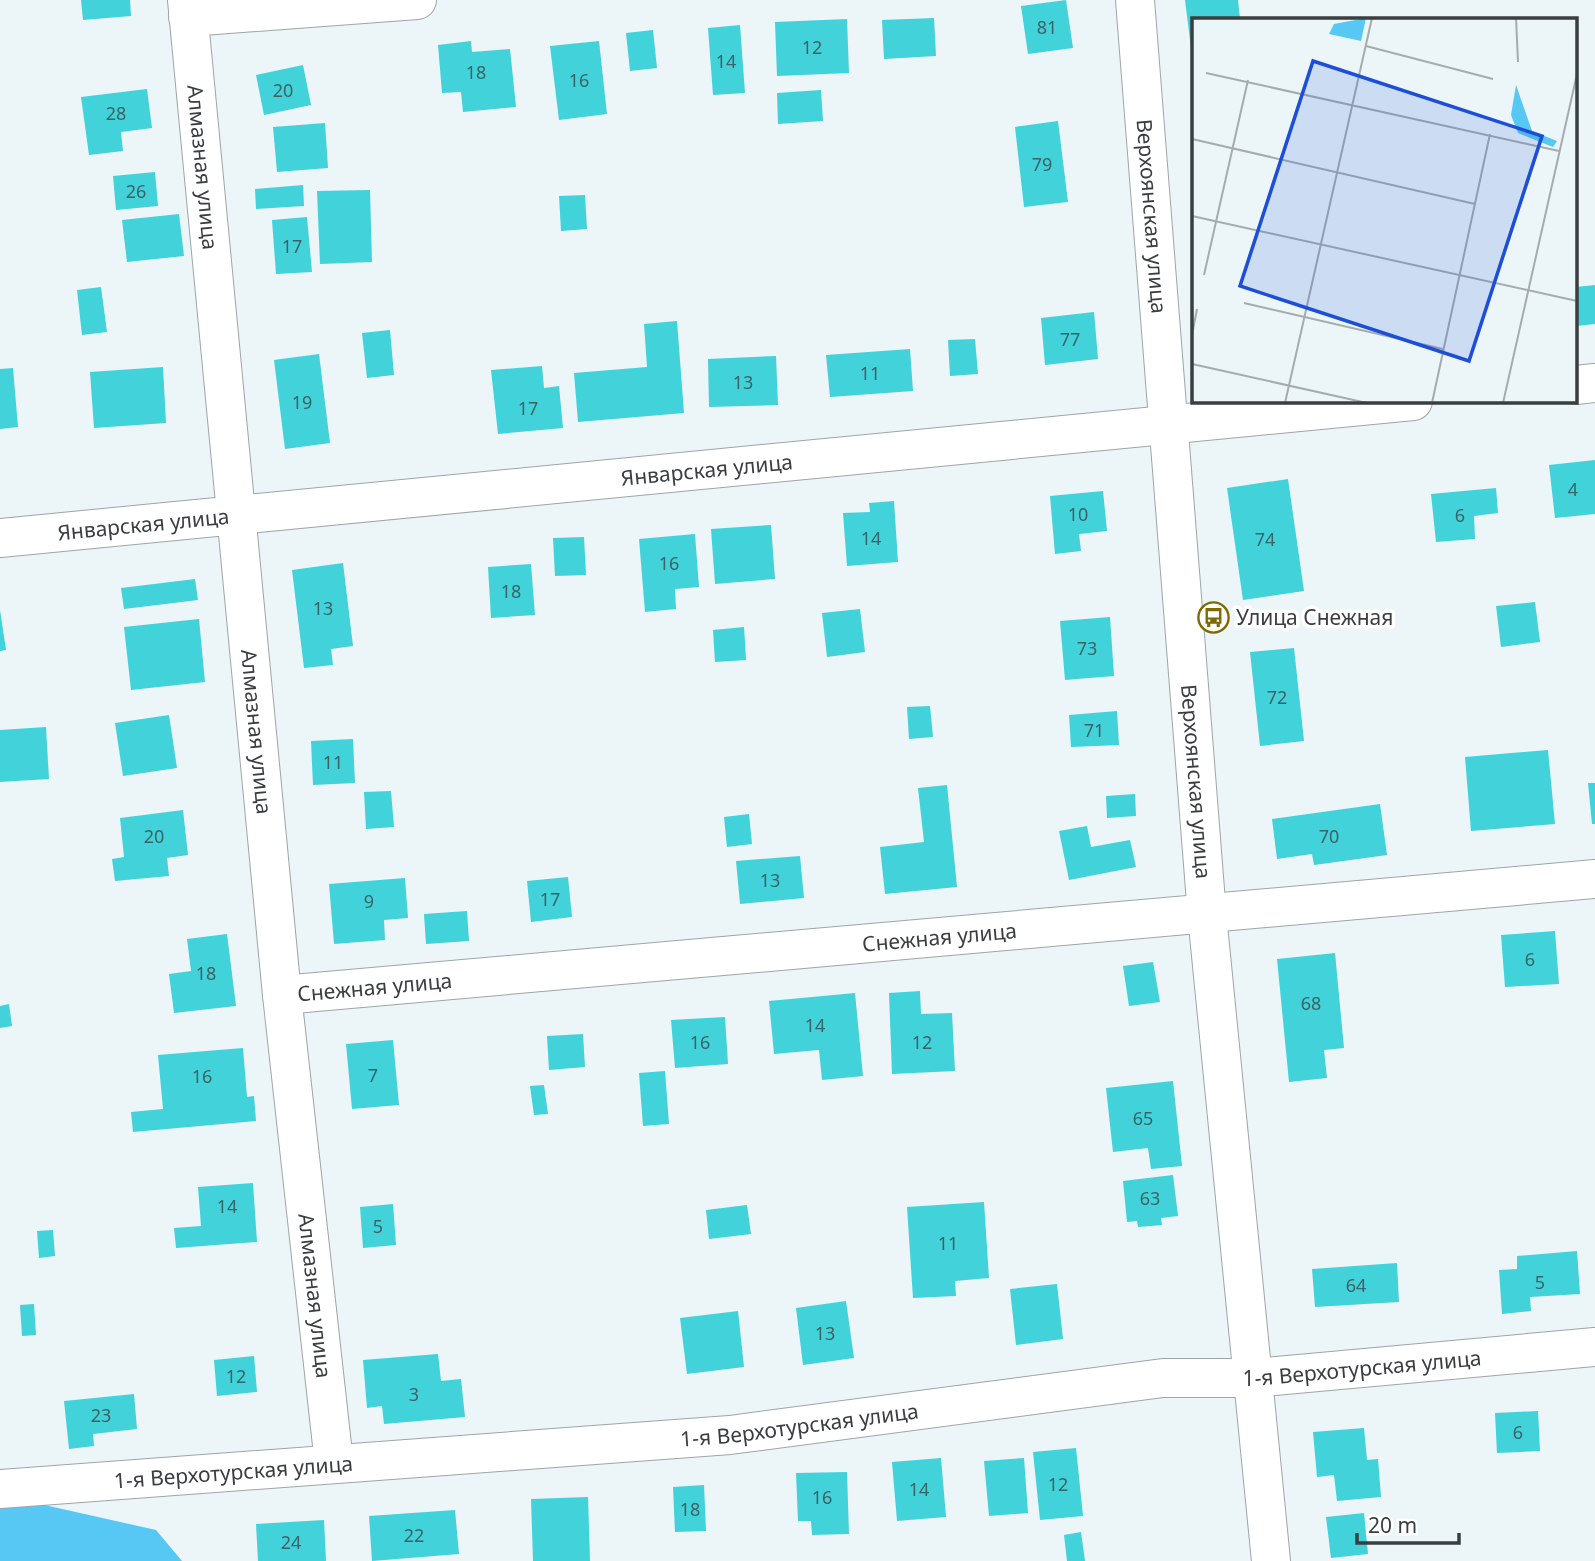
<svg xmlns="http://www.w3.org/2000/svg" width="1595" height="1561" viewBox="0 0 1595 1561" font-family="'Noto Sans',sans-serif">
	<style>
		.forest { fill: #56c8f3 }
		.building { fill: #42d2da }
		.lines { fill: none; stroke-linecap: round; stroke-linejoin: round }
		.minor-casing { stroke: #9da5a9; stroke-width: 40 }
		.minor { stroke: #fff; stroke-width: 38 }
		.labels { text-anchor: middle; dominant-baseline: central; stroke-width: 7; stroke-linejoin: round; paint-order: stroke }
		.number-label { font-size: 18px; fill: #3c6366 }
		.street-label { font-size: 21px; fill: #3a3e3f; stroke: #fff }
		.poi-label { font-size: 21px; fill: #3a3e3f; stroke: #fff; text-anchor: start }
		.inset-road { fill: none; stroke: #a5acae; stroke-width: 2 }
		.view { fill: #1d4ed8; fill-opacity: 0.15; stroke: #1d4ed8; stroke-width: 3.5 }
		.inset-edge { fill: none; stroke: #3a3e3f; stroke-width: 3.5 }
	</style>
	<rect width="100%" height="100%" fill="#ecf5f8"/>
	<!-- forest -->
	<polygon class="forest" points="40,1504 156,1530 182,1561 0,1561 0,1508"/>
	<!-- building -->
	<g class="building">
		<polygon points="81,0 130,0 131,16 83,20"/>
		<polygon points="1066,0 1073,48 1028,54 1021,6"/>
		<polygon points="1185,0 1238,0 1240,19 1194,19 1194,72"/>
		<polygon points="934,18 936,56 884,59 882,20"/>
		<polygon points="847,19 849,73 777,76 775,22"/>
		<polygon points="740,25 745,93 713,95 708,28"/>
		<polygon points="653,30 657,68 630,71 626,33"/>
		<polygon points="471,41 472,52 510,49 516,107 463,112 461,92 442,93 438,45"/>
		<polygon points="599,41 607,114 559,120 550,46"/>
		<polygon points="303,65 311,105 264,115 256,75"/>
		<polygon points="147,89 152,128 121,132 123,151 89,155 81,97"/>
		<polygon points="821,90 823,121 778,124 777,93"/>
		<polygon points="1058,121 1068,202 1024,207 1015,127"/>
		<polygon points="325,123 328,168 277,172 273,127"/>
		<polygon points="155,172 158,206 116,210 113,176"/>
		<polygon points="303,185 304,206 256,209 255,189"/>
		<polygon points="370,190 372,262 320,264 317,191"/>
		<polygon points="585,195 587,229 561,231 559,196"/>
		<polygon points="179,214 184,256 127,262 122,220"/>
		<polygon points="307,217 312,272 276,274 272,220"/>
		<polygon points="1595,285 1595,324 1576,326 1576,287"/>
		<polygon points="101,287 107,332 82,335 77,290"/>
		<polygon points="1094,312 1098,359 1045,365 1041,318"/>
		<polygon points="677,321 684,413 578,422 574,373 647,367 644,324"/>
		<polygon points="390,330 394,375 367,378 362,333"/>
		<polygon points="975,339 978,374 950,376 948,340"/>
		<polygon points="910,349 913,391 830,397 826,355"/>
		<polygon points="319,354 330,443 285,449 274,360"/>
		<polygon points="776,356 778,405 709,407 708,359"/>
		<polygon points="542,366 544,388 559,386 563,428 498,434 491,370"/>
		<polygon points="163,367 166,423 94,428 90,372"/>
		<polygon points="13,368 18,427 0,429 0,369"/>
		<polygon points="1595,460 1595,514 1555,518 1549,465"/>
		<polygon points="1288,479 1304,591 1243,600 1227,488"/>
		<polygon points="1496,488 1498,513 1474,516 1475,539 1436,542 1431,494"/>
		<polygon points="1103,491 1107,531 1079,534 1081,551 1055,554 1050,496"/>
		<polygon points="894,501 898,562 847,566 843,513 870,512 869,503"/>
		<polygon points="771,525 775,579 715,584 711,529"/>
		<polygon points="695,534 699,587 675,589 676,609 645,612 639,539"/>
		<polygon points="584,537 586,575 555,576 553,538"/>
		<polygon points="343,563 353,646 331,649 333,665 304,668 292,570"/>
		<polygon points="531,564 535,615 491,618 488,567"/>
		<polygon points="195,579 198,600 124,609 121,588"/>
		<polygon points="1535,602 1540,642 1501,647 1496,606"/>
		<polygon points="860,609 865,652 827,657 822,613"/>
		<polygon points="0,610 6,650 0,651"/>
		<polygon points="1110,617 1114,676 1065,680 1060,621"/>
		<polygon points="199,619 205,682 131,690 124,627"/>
		<polygon points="744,627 746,660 715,662 713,630"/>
		<polygon points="1294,648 1304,741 1260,746 1250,652"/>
		<polygon points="930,706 933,737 909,739 907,707"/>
		<polygon points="1117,711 1119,745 1071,747 1069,715"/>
		<polygon points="169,715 177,768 123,776 115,723"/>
		<polygon points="46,727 49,779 0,782 0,730"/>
		<polygon points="353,739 355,783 313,785 311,741"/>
		<polygon points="1548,750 1555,824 1471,831 1465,757"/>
		<polygon points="1588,783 1595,783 1595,824 1592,824"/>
		<polygon points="947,785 957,887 885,894 880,847 924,842 918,788"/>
		<polygon points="391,791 394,827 366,829 364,792"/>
		<polygon points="1135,794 1136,816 1107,818 1106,796"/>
		<polygon points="1380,804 1387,855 1314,865 1312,854 1277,859 1272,819"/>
		<polygon points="183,810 188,855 167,858 169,876 115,881 112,859 124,857 120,818"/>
		<polygon points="749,814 752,844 727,847 724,817"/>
		<polygon points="1087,826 1091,847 1130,840 1136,867 1069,880 1059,831"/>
		<polygon points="800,856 804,898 740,904 736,861"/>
		<polygon points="568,877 572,917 531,922 527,881"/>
		<polygon points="405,878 408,918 384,920 385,940 334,944 329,884"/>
		<polygon points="467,911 469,941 426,944 424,914"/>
		<polygon points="1555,931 1559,984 1505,987 1501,935"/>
		<polygon points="227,934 236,1006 174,1013 169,974 191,971 187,939"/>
		<polygon points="1335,953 1344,1048 1324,1050 1327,1078 1289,1082 1277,959"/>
		<polygon points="1153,962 1160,1002 1129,1006 1123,966"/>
		<polygon points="920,991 921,1014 952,1013 955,1071 892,1074 889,993"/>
		<polygon points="855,993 863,1076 822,1080 819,1050 774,1054 769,1001"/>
		<polygon points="9,1004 12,1026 0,1028 0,1006"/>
		<polygon points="725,1017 728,1064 675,1068 671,1020"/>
		<polygon points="583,1034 585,1067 549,1070 547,1036"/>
		<polygon points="393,1040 399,1105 352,1109 346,1044"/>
		<polygon points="243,1048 247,1097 254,1096 256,1121 133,1132 131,1112 163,1109 158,1055"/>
		<polygon points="665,1071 669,1124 643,1126 639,1073"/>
		<polygon points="1173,1081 1182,1166 1151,1169 1148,1148 1113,1152 1106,1088"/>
		<polygon points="544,1085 548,1114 534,1115 530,1086"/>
		<polygon points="1173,1175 1178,1216 1161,1218 1162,1225 1138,1227 1137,1221 1127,1222 1123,1181"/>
		<polygon points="253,1183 257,1242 176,1248 174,1228 201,1226 198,1187"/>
		<polygon points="984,1202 989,1278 955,1281 956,1296 913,1298 907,1207"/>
		<polygon points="393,1204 396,1245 363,1248 360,1207"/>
		<polygon points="747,1205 751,1234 709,1239 706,1210"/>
		<polygon points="53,1230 55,1256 39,1258 37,1231"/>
		<polygon points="1577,1251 1580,1294 1530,1297 1531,1311 1502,1314 1499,1270 1517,1269 1517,1256"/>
		<polygon points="1397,1263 1399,1302 1315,1307 1312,1269"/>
		<polygon points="1057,1284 1063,1339 1016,1345 1010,1289"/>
		<polygon points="846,1301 854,1358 803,1365 796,1308"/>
		<polygon points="34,1304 36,1335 22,1336 20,1305"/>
		<polygon points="738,1311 744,1367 687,1374 680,1318"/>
		<polygon points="438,1354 441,1381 461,1379 465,1417 384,1424 382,1406 367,1408 363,1360"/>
		<polygon points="254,1356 257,1392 217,1396 214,1360"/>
		<polygon points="134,1394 137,1429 93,1434 94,1446 69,1449 64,1401"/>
		<polygon points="1538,1411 1540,1451 1497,1453 1495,1413"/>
		<polygon points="1364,1428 1367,1460 1378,1459 1381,1497 1337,1501 1334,1475 1317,1477 1313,1432"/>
		<polygon points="1076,1448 1083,1516 1040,1520 1033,1452"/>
		<polygon points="941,1458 946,1517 897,1521 892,1462"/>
		<polygon points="1024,1458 1028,1513 989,1516 984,1461"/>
		<polygon points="847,1472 849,1534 812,1535 811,1521 798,1521 796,1473"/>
		<polygon points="704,1485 706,1531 675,1532 673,1487"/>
		<polygon points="588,1497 590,1561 533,1561 531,1499"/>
		<polygon points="455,1510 459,1554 372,1561 369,1516"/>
		<polygon points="1364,1513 1368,1554 1331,1558 1326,1517"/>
		<polygon points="324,1520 326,1561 258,1561 256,1524"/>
		<polygon points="1081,1532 1085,1561 1067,1561 1064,1535"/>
	</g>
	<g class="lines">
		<defs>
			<g id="minor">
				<path id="s1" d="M187 0 282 995 334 1463"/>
				<path id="s2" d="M1135 0 1207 915 1271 1561"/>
				<polyline points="188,17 417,0"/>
				<polyline points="1576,385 1595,383"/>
				<path id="s3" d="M0 538 1413 401"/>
				<path id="s4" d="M282 995 1595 879"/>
				<path id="s5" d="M0 1489 730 1435 1163 1378H1253L1595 1347"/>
			</g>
		</defs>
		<!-- minor casing -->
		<use href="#minor" class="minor-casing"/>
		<!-- minor -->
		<use href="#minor" class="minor"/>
	</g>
	<!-- icons -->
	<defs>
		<symbol id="bus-ring" viewBox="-11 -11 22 22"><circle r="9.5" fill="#fff" stroke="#7d6a02" stroke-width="1.5"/><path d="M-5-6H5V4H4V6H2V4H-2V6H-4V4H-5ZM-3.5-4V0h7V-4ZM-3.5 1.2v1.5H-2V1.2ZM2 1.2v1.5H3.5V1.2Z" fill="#7d6a02"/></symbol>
	</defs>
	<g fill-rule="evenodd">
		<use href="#bus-ring" x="1196" y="600" width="35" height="35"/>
	</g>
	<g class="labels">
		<!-- number labels -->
		<g class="number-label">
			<text x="1047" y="27">81</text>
			<text x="812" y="47">12</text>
			<text x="726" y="61">14</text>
			<text x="476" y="72">18</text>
			<text x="579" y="80">16</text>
			<text x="283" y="90">20</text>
			<text x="116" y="113">28</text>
			<text x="1042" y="164">79</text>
			<text x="136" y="191">26</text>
			<text x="292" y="246">17</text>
			<text x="1070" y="339">77</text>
			<text x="870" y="373">11</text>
			<text x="743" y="382">13</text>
			<text x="302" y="402">19</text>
			<text x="528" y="408">17</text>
			<text x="1573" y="489">4</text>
			<text x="1078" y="514">10</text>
			<text x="1460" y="515">6</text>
			<text x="871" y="538">14</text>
			<text x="1265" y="539">74</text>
			<text x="669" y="563">16</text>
			<text x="511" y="591">18</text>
			<text x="323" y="608">13</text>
			<text x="1087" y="648">73</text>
			<text x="1277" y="697">72</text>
			<text x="1094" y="730">71</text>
			<text x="333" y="762">11</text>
			<text x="154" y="836">20</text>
			<text x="1329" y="836">70</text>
			<text x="770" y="880">13</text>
			<text x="550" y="899">17</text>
			<text x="369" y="901">9</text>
			<text x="1530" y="959">6</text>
			<text x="206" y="973">18</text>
			<text x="1311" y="1003">68</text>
			<text x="815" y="1025">14</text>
			<text x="700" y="1042">16</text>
			<text x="922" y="1042">12</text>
			<text x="373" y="1075">7</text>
			<text x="202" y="1076">16</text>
			<text x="1143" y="1118">65</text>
			<text x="1150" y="1198">63</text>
			<text x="227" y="1206">14</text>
			<text x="378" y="1226">5</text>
			<text x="948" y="1243">11</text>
			<text x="1540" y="1282">5</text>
			<text x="1356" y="1285">64</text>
			<text x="825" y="1333">13</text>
			<text x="236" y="1376">12</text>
			<text x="414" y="1394">3</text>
			<text x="101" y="1415">23</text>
			<text x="1518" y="1432">6</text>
			<text x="1058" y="1484">12</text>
			<text x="919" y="1489">14</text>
			<text x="822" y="1497">16</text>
			<text x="690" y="1509">18</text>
			<text x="414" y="1535">22</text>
			<text x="291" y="1542">24</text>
		</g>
		<!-- street labels -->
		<g class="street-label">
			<text stroke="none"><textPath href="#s1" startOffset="168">Алмазная улица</textPath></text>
			<text stroke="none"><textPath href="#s2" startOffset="217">Верхоянская улица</textPath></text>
			<text stroke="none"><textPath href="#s3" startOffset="710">Январская улица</textPath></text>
			<text stroke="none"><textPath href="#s3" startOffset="144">Январская улица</textPath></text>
			<text stroke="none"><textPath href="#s1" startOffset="735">Алмазная улица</textPath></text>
			<text stroke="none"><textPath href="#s2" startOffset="784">Верхоянская улица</textPath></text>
			<text stroke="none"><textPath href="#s4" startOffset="660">Снежная улица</textPath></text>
			<text stroke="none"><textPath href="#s4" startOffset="93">Снежная улица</textPath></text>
			<text stroke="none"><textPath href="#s1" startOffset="1302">Алмазная улица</textPath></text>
			<text stroke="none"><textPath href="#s5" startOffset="1368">1-я Верхотурская улица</textPath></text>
			<text stroke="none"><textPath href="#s5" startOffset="802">1-я Верхотурская улица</textPath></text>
			<text stroke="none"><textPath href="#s5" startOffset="234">1-я Верхотурская улица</textPath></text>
		</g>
		<!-- poi labels -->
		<g class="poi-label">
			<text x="1236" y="617">Улица Снежная</text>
		</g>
	</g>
	<!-- overview -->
	<g transform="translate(1192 18)">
		<rect width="385" height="385" fill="#ecf5f8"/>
		<path d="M174 0 169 23 137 16 142 6ZM324 67 340 113 365 123 361 129 326 115 319 97Z" fill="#56c8f3"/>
		<path class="inset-road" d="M324 0 326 44M174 28 301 61M14 55 367 133M0 121 283 186M0 198 385 283M12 257 56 62M52 285 251 331M0 317 5 291M0 346 175 385M93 385 180 0M240 385 298 116M311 385 385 56"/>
		<path class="view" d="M121 43 350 118 277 343 48 268Z"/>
		<rect width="385" height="385" class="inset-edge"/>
	</g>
	<!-- scale -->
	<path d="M1357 1533v10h102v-10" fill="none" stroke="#3a3e3f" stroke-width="3.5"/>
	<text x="1368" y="1533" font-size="21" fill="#3a3e3f" stroke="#ffffff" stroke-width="5" paint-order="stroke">20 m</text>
</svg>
